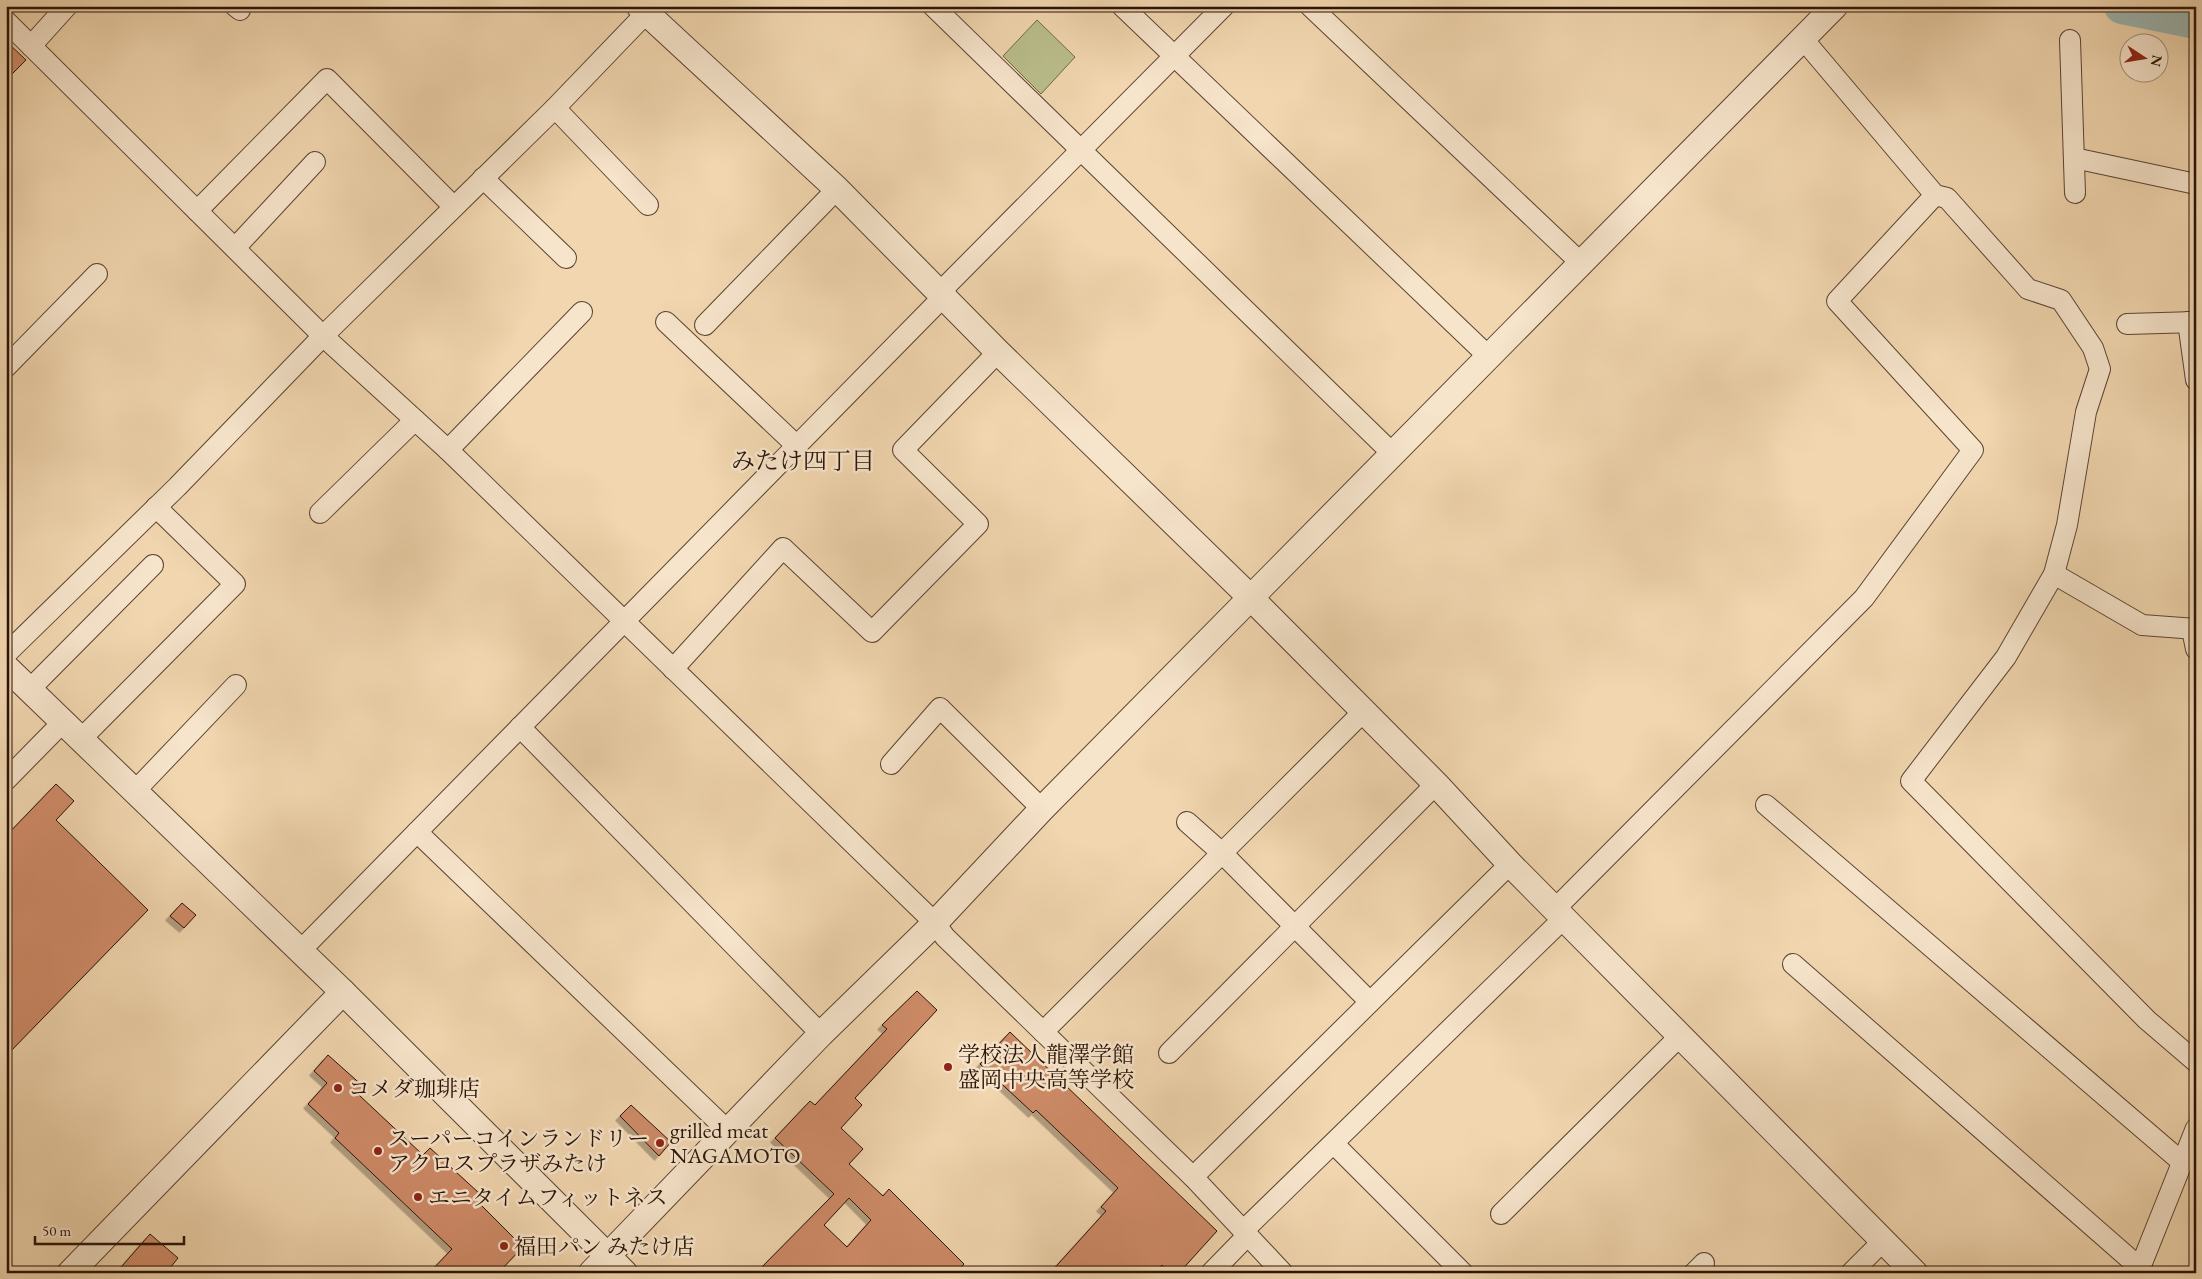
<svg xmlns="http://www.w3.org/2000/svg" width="2202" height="1279" viewBox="0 0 2202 1279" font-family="'EB Garamond','Noto Serif JP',serif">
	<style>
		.green { fill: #b9be8b; stroke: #726849 }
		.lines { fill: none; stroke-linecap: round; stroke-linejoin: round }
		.river { stroke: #9cb7b3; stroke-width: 36 }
		.building { fill: #ce8b68; stroke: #2a1307; fill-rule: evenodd; filter: url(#shadow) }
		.minor-casing { stroke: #5c4431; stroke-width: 22 }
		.tertiary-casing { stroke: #5c4431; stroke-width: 27 }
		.minor { stroke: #f6e4cb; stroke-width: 20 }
		.tertiary { stroke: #f6e4cb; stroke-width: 25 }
		.poi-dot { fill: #8f2418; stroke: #f6e4cb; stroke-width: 2 }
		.labels { text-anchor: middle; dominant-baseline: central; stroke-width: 5; stroke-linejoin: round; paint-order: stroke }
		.poi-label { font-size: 22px; fill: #2a1307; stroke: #f6e4cb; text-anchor: start }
		.neighbourhood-label { font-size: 24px; fill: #2a1307; stroke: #f6e4cb }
	</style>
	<defs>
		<filter id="shadow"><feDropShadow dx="-4.5" dy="4.5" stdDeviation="0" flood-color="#0004"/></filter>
	</defs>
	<rect width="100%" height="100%" fill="#f1d6af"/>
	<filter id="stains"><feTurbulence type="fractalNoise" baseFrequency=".004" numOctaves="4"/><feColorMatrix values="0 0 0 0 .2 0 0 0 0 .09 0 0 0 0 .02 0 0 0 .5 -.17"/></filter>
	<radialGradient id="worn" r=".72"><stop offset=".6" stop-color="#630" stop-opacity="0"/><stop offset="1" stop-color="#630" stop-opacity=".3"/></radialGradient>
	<!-- green -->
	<polygon class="green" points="1037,20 1075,57 1041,94 1003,56"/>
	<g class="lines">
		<!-- river -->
		<polyline class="river" points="2122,6 2196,21"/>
	</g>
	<!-- building -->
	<g class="building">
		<polygon points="6,41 26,60 6,80"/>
		<polygon points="56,784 74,801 56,820 148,910 6,1056 6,836"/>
		<polygon points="182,903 196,915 184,928 170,916"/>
		<path d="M917 991 937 1010 855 1098 862 1105 841 1128 863 1149 849 1164 883 1196 889 1189 964 1264 956 1273H756L834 1194 775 1138 810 1101 815 1105 887 1029 882 1025ZM849 1198 871 1220 847 1247 824 1225Z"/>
		<polygon points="1010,1032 1217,1231 1179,1273 1170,1273 1162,1265 1155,1273 1050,1273 1106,1211 1101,1207 1118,1188 1036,1110 1033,1113 980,1064"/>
		<polygon points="328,1055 365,1088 359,1095 423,1155 430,1148 480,1194 475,1199 523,1247 498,1273 429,1273 452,1249 335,1138 339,1133 308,1104 327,1083 314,1071"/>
		<polygon points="631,1105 671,1142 659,1156 620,1116"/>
		<polygon points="150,1234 178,1258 166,1273 116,1273"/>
	</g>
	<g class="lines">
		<defs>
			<g id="minor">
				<polyline points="235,6 240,10"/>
				<polyline points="933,6 1393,454"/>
				<polyline points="1122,6 1488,356"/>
				<polyline points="1310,6 1581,263"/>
				<polyline points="6,21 323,336 448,450 935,923 945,937 1193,1177 1283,1273"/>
				<polyline points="1803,39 1935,195 1947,198 2028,289 2061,300 2093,348 2100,369 2086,412 2067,525 2054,574 2006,657 1911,781 2147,1020 2196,1062"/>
				<polyline points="2070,40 2075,193"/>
				<polyline points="31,46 67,6"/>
				<polyline points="555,108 648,205"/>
				<polyline points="2074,158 2196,184"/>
				<polyline points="483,178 566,258"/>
				<polyline points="197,211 327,79 454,207"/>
				<polyline points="235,248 315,162"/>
				<polyline points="666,322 797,446"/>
				<polyline points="2188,322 2196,380"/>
				<polyline points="2127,324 2196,322"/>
				<polyline points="705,325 837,189"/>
				<polyline points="6,367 97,274"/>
				<polyline points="448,450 582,312"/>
				<polyline points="320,513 415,420"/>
				<polyline points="2054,574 2142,625 2196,629"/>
				<polyline points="2192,629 2196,649"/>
				<polyline points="6,654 177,487 323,336 555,108 653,6"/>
				<polyline points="673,669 783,548 872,632 978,524 903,450 998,352"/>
				<polyline points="29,690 153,565"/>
				<polyline points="520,727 821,1034"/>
				<polyline points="81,739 235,584 156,507"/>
				<polyline points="891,764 940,708 1042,809"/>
				<polyline points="6,780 63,722"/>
				<polyline points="135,791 236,685"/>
				<polyline points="1766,805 2183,1163"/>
				<polyline points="1187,822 1223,854 1370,1002"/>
				<polyline points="417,832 727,1130"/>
				<polyline points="1555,909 1864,598 1973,450 1837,301 1935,195"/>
				<polyline points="300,951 943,297 947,285 1224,6"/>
				<polyline points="1793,964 2139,1267"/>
				<polyline points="1043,1032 1363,712"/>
				<polyline points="1169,1053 1436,784"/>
				<polyline points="1334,1144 1463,1273"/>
				<polyline points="1193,1177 1510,864"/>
				<polyline points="1501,1214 1681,1035"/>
				<polyline points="1243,1231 1564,918"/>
				<polyline points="1211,1273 1247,1236"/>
				<polyline points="1694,1273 1704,1263"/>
				<polyline points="1851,1273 1883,1241"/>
				<polyline points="2138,1273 2196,1128"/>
			</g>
			<g id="tertiary">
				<polyline points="639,6 837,189 998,352 1250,597 1436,784 1510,864 1915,1273"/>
				<polyline points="6,667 343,992 625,1273"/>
				<polyline points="70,1273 343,992"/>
				<polyline points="591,1273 821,1034 935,923 1042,809 1835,6"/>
			</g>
		</defs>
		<!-- minor casing -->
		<use href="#minor" class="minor-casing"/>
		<!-- tertiary casing -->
		<use href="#tertiary" class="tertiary-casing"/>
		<!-- minor -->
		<use href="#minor" class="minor"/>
		<!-- tertiary -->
		<use href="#tertiary" class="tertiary"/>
	</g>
	<!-- markers -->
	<g class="poi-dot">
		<circle cx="948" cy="1067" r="5"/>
		<circle cx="338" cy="1088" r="5"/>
		<circle cx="660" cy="1143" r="5"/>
		<circle cx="378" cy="1151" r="5"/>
		<circle cx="418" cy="1197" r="5"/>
		<circle cx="504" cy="1246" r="5"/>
	</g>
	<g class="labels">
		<!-- poi labels -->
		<g class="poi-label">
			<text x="958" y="1054">学校法人龍澤学館<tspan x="958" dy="25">盛岡中央高等学校</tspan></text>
			<text x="348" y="1088">コメダ珈琲店</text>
			<text x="670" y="1130">grilled meat<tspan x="670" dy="25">NAGAMOTO</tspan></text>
			<text x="388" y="1138">スーパーコインランドリー<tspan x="388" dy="25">アクロスプラザみたけ</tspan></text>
			<text x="428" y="1197">エニタイムフィットネス</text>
			<text x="514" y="1246">福田パン みたけ店</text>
		</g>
		<!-- neighbourhood labels -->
		<g class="neighbourhood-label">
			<text x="803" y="460">みたけ四丁目</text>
		</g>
	</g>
	<!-- margin -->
	<rect width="2202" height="1279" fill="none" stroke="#f1d6af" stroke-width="25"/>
	<rect x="8" y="8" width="2187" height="1264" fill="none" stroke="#2a1307" stroke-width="2.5"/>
	<rect x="12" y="12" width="2177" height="1254" fill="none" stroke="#2a1307"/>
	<!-- north arrow -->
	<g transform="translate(2144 58) rotate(102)"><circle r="24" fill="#f6e4cb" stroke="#a4907d"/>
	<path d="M0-4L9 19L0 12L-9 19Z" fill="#8f2418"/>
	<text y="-8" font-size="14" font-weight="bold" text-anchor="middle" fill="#2a1307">N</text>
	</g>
	<!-- scale -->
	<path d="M35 1236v8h149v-8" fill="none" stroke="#2a1307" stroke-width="2.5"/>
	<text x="42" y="1236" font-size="15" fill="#2a1307" stroke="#f6e4cb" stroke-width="4" paint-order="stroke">50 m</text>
	<rect width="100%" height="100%" filter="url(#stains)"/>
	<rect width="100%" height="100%" fill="url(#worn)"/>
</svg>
